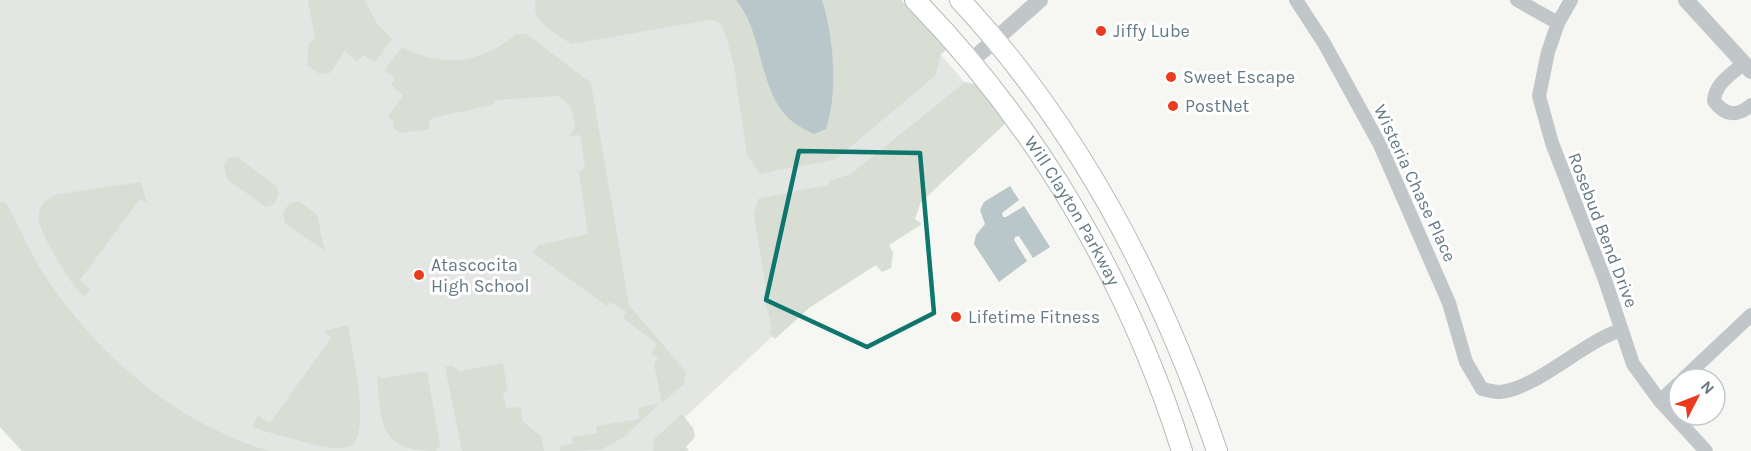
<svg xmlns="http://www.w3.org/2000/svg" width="1751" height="451" viewBox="0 0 1751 451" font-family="Karla,sans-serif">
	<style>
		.built { fill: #e4e6e4 }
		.green { fill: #d8ded4 }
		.water { fill: #b9c7ca }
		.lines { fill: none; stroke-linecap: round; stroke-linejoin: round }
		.secondary-casing { stroke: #b4bbbe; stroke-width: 22 }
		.minor { stroke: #c1c7c9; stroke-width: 14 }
		.tertiary { stroke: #c1c7c9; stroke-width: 16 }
		.secondary { stroke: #fff; stroke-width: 20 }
		.marked { fill: none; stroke: #0f766e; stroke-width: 4.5; stroke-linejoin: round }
		.poi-dot { fill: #eb3b1e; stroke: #fff; stroke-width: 2 }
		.labels { text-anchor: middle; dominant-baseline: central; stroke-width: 6; stroke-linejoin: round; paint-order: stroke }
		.poi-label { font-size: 18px; fill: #647a85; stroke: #fff; text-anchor: start }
		.street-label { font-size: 18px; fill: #647a85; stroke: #fff }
	</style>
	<rect width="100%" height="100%" fill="#f6f6f3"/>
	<!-- built -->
	<polygon class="built" points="0,0 890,0 931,43 1001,125 670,431 688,451 23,451 0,425"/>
	<!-- green -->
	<g class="green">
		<polygon points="308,0 364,0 378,25 392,39 375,62 364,55 357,61 345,51 330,73 320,74 307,65 309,42 315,39"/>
		<path d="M536 0H901L947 49 941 54 936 75 836 159 760 174 747 154 736 81C737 75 726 31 721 26 718 21 714 20 709 20L571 44C556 32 529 22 536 0Z"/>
		<path d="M517 34H526L591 83 629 305 686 372 684 384 662 403 654 364 658 358 651 354 657 344 623 318 626 312 610 302 607 306 533 253 539 245 588 234 579 172 585 167 580 135 569 136 575 128 571 106 558 96 496 100 492 105 432 118 429 122V129L401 133 394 129V122L388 117 403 95 391 85 395 78 384 70 402 47C445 69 480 63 517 34Z"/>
		<polygon points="965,82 978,85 1007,122 921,202 915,219 922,224 889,245 893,253 891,268 882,272 876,265 809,308 775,339 769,333 772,329 765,300 767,296 754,215 758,199 828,185 829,181 851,174"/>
		<polygon points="237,157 277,187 279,195 274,204 266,207 227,179 224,165 228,158"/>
		<path d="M141 182 146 200 151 205 140 199 80 280 90 289 85 297C72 288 42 237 39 221 36 207 47 197 59 194Z"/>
		<path d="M3 201 9 207C20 229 30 252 43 273 96 354 176 424 270 451H22L0 427V202Z"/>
		<polygon points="299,201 317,215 325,251 285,223 283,212 290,203"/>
		<path d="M348 325C351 348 373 434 350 446 336 451 314 445 300 441 284 436 267 433 252 426L258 416 270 423 331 338 324 331Z"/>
		<polygon points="503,363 508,391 503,392 506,408 518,407 521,409 522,421 541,436 544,451 462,451 445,367 452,366 460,371"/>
		<path d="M427 371 440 445 436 451C378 451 381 423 377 374L383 378Z"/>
		<polygon points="660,403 624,437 601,450 560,451 559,446 573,443 572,437 597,433 596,426 639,419 638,408"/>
		<polygon points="682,414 693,428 695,437 686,447 689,451 653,451 654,439"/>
	</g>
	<!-- water -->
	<g class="water">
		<path d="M736 0H822C834 36 838 94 826 129L814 134C807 130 799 127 793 122 757 93 765 34 736 0Z"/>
		<polygon points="1010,186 1019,200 1002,213 1003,217 1006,217 1024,206 1050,247 1033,258 1019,236 1015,237 1014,240 1027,261 999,282 974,244 976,235 985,224 980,210 984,202"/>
	</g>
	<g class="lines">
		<defs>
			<g id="secondary">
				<path id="s1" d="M915 0C1038 126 1129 283 1182 451"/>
				<path d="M960 0C1080 129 1161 286 1217 451"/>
			</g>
		</defs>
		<!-- secondary casing -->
		<use href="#secondary" class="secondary-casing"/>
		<!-- minor -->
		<g class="minor">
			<path d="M1296 0 1324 43 1380 145 1449 303 1466 362 1482 389C1487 390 1494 392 1500 392 1536 389 1583 342 1621 330"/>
			<polyline points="1517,0 1558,23"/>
			<polyline points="1571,0 1558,23 1548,52 1539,96 1552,143 1605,280 1633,364 1660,401 1706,451"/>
			<path d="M1744 63C1731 75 1715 83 1714 101 1725 116 1737 117 1751 105"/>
			<polyline points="1683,379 1751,315"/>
			<polyline points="1660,401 1679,383"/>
		</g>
		<!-- tertiary -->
		<g class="tertiary">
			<polyline points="1686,0 1751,71"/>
			<polyline points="971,61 1040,0"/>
		</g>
		<!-- secondary -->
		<use href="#secondary" class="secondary"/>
	</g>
	<!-- marked area -->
	<path class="marked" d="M799 151 920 153 934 313 867 347 766 300Z"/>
	<!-- markers -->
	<g class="poi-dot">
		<circle cx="1101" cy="31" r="6"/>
		<circle cx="1171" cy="77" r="6"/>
		<circle cx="1173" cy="106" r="6"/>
		<circle cx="419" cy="275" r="6"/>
		<circle cx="956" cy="317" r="6"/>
	</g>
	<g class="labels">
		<!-- poi labels -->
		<g class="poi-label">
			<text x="1113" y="31">Jiffy Lube</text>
			<text x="1183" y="77">Sweet Escape</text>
			<text x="1185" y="106">PostNet</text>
			<text x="431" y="265">Atascocita<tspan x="431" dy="21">High School</tspan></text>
			<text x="968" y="317">Lifetime Fitness</text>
		</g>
		<!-- street labels -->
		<g class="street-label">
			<text transform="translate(1415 183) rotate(65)">Wisteria Chase Place</text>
			<text stroke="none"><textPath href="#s1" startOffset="264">Will Clayton Parkway</textPath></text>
			<text transform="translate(1603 230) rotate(69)">Rosebud Bend Drive</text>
		</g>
	</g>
	<!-- north arrow -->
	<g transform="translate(1697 397) rotate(48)"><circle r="28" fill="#ffffff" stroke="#c1cace" stroke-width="1.5"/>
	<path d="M0-4.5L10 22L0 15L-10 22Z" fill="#eb3b1e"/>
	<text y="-9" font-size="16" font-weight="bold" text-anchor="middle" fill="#647a85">N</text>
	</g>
</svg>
